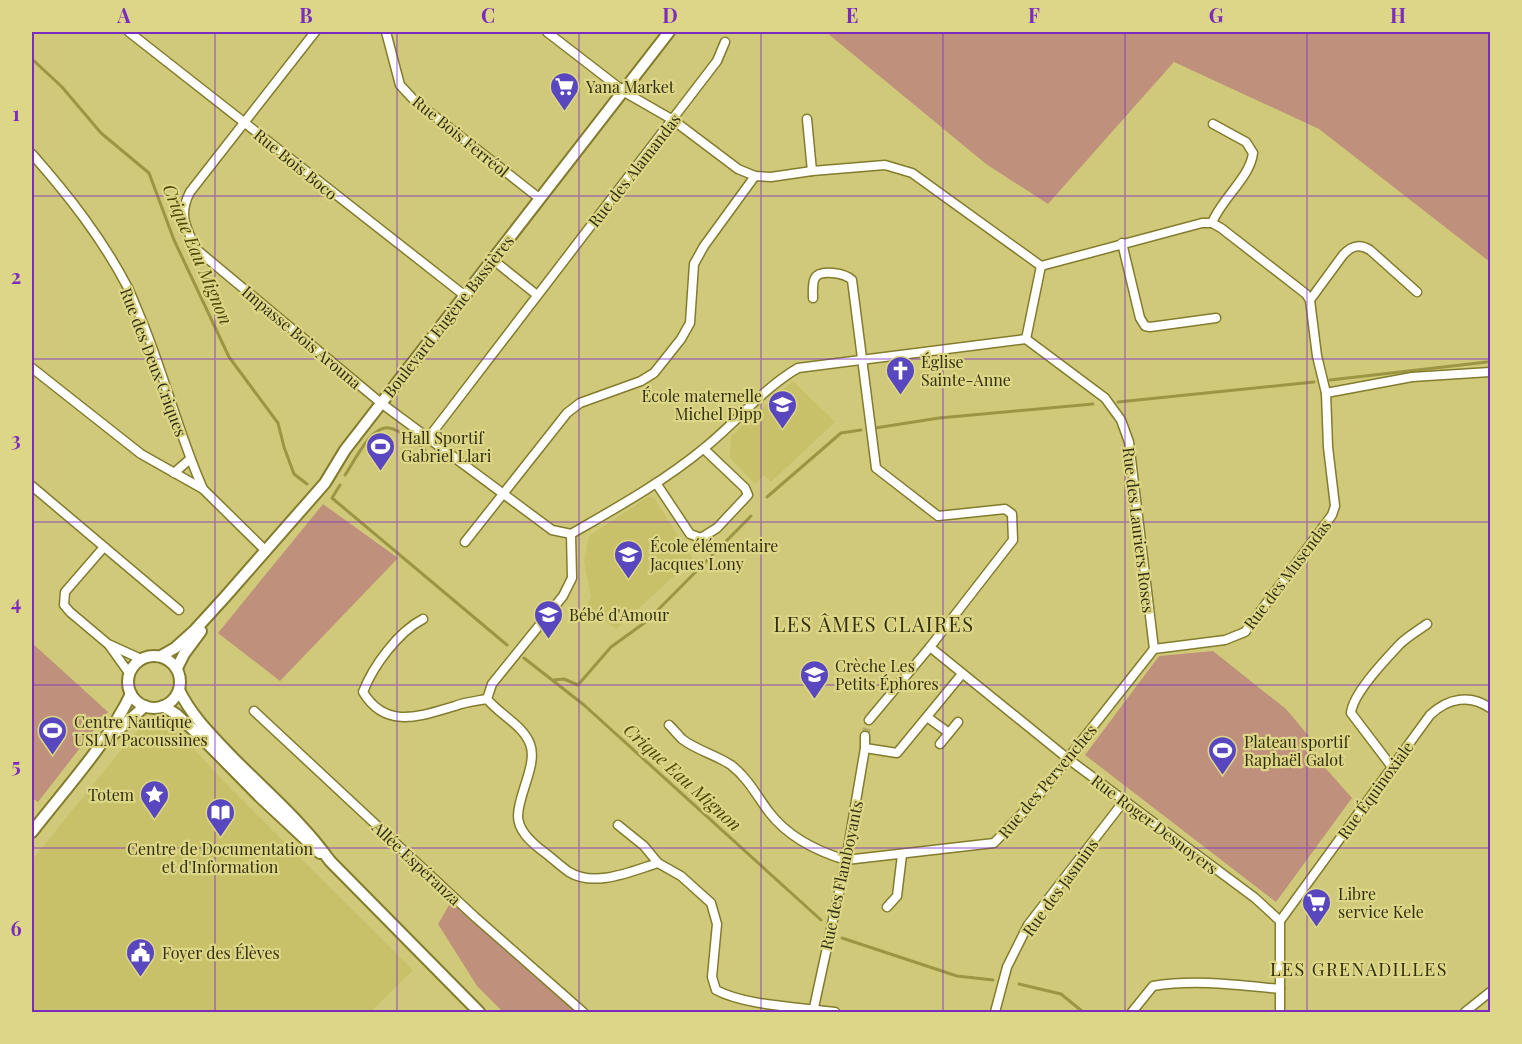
<svg xmlns="http://www.w3.org/2000/svg" width="1522" height="1044" viewBox="0 0 1522 1044" font-family="'Playfair Display',serif">
	<style>
		.built { fill: #c8c169 }
		.green { fill: #bf917d }
		.lines { fill: none; stroke-linecap: round; stroke-linejoin: round }
		.stream { stroke: #9c9543; stroke-width: 3 }
		.minor-tunnel { stroke: #b0aa64; stroke-width: 8; stroke-dasharray: 8 4; stroke-linecap: butt }
		.minor-casing { stroke: #837c2d; stroke-width: 11 }
		.tertiary-casing { stroke: #837c2d; stroke-width: 14 }
		.minor { stroke: #fff; stroke-width: 8 }
		.tertiary { stroke: #fff; stroke-width: 10 }
		.grid { fill: none; stroke: #7b2cbf; stroke-width: 1.5; stroke-opacity: 0.55 }
		.labels { text-anchor: middle; dominant-baseline: central; stroke-width: 4.5; stroke-linejoin: round; paint-order: stroke }
		.poi-label { font-size: 16px; fill: #312e0d; stroke: #ddd687; text-anchor: start }
		.street-label { font-size: 16px; fill: #312e0d; stroke: #ddd687 }
		.water-label { font-size: 18px; font-style: italic; fill: #4b4602; stroke: #ddd687 }
		.neighbourhood-label { font-size: 18px; letter-spacing: 1.5px; fill: #312e0d; stroke: #ddd687 }
		.quarter-label { font-size: 20px; letter-spacing: 1.5px; fill: #312e0d; stroke: #ddd687 }
		.neatline { fill: none; stroke: #7b2cbf; stroke-width: 2 }
		.grid-label { font-size: 20px; text-anchor: middle; font-weight: bold; fill: #7b2cbf }
	</style>
	<rect width="100%" height="100%" fill="#d0c97a"/>
	<!-- built -->
	<g class="built">
		<polygon points="793,381 835,422 771,482 764,475 755,484 730,458 731,436"/>
		<polygon points="648,497 654,498 693,559 616,629 587,605 591,597 584,562 589,536"/>
		<polygon points="148,717 167,720 231,789 413,970 370,1012 32,1012 32,860"/>
	</g>
	<!-- green -->
	<g class="green">
		<polygon points="826,32 1490,32 1490,262 1319,129 1174,62 1048,204 986,164"/>
		<polygon points="323,504 398,558 280,681 218,633"/>
		<polygon points="32,643 108,712 38,802 32,798"/>
		<polygon points="1213,651 1286,709 1318,747 1313,754 1352,798 1276,902 1085,755 1159,656"/>
		<polygon points="452,900 577,1012 503,1012 477,986 438,924"/>
	</g>
	<g class="lines">
		<!-- stream -->
		<g class="stream">
			<polyline points="32,59 62,87 101,133 149,173 174,240 229,357 278,423 284,447 294,474 307,484"/>
			<polyline points="1330,380 1487,362"/>
			<polyline points="1118,402 1314,382"/>
			<polyline points="875,428 939,418 1093,404"/>
			<polyline points="416,442 425,450"/>
			<path d="M345 475C354 462 371 425 389 428 396 429 405 435 411 439"/>
			<polyline points="340,485 332,498 507,645"/>
			<polyline points="767,497 841,433 861,430"/>
			<polyline points="524,658 584,705 821,920"/>
			<polyline points="554,680 564,679 578,685 611,647 647,621 751,516"/>
			<polyline points="842,938 957,976 993,980"/>
			<polyline points="1019,984 1061,994 1083,1012"/>
		</g>
		<!-- minor-tunnel -->
		<polyline class="minor-tunnel" points="865,736 869,720"/>
		<defs>
			<g id="minor">
				<polyline points="129,32 464,295"/>
				<path d="M315 32 190 192C178 215 186 227 196 249L381 403 552 530 571 534C616 508 663 482 703 449 736 423 762 389 798 368L1026 339 1105 398 1121 420 1129 442 1154 649"/>
				<polyline points="386,32 400,85 414,100 539,198"/>
				<polyline points="547,32 626,93 673,120 738,169 755,176 771,177 812,171 885,165 912,173 1041,266"/>
				<polyline points="807,119 812,171"/>
				<path d="M32 154C68 195 102 238 128 288 133 298 137 310 142 321 165 377 179 435 203 489"/>
				<path d="M1212 223C1221 199 1250 178 1253 153L1246 142 1213 124"/>
				<polyline points="1122,243 1140,318 1145,326 1150,327 1216,318"/>
				<polyline points="492,259 537,295"/>
				<polyline points="1041,266 1202,223 1212,223 1221,228 1306,294 1310,300 1317,356 1326,393 1328,447 1335,506 1332,515 1245,632 1225,640 1154,649"/>
				<path d="M813 298C813 292 812 283 815 278 820 269 845 273 852 280L876 468 938 516 1005 509 1012 514 1013 540 930 647 869 720"/>
				<path d="M1310 300 1343 255C1351 246 1359 243 1370 250L1417 292"/>
				<polyline points="1026,339 1041,266"/>
				<polyline points="32,368 141,454 203,489 266,551"/>
				<polyline points="1326,393 1412,377 1490,372"/>
				<polyline points="429,437 717,61 725,42"/>
				<polyline points="174,473 190,459"/>
				<polyline points="656,483 690,534 701,538 717,528 748,495 745,488 704,449"/>
				<polyline points="32,486 179,610"/>
				<path d="M571 534 572 578 563 596 492 684 487 699C500 715 523 725 530 744 538 764 518 794 518 816 518 830 530 841 540 849 550 856 559 865 569 872 595 888 632 871 658 863L681 876 711 903 717 924 712 977 716 990C746 1006 800 1007 835 1012"/>
				<polyline points="465,542 567,413 580,403 641,381 654,373 681,339 690,323 694,264 704,246 755,176"/>
				<polyline points="104,547 65,592 64,605 70,612 108,644 141,659"/>
				<path d="M423 619C398 632 373 666 363 692 386 730 420 716 455 706 465 702 476 701 487 699"/>
				<polyline points="109,645 129,673"/>
				<polyline points="930,647 1067,758 1255,898 1280,921 1280,1012"/>
				<polyline points="254,711 475,917 583,1012"/>
				<polyline points="927,717 949,733"/>
				<path d="M669 725C674 730 678 735 682 739 696 750 716 755 731 765 747 777 757 796 769 812 788 837 816 851 846 860L994 843 1035 800 1154 649"/>
				<polyline points="940,744 958,722"/>
				<polyline points="865,748 897,753 962,674"/>
				<path d="M1392 767 1351 713C1353 693 1386 659 1400 644 1408 636 1419 630 1427 624"/>
				<polyline points="618,825 644,846 658,863"/>
				<polyline points="887,907 897,896 902,855"/>
				<path d="M1280 921 1430 715C1448 698 1470 694 1490 708"/>
				<polyline points="813,1012 846,860 865,748 865,736"/>
				<polyline points="995,1012 1007,967 1028,925 1124,801"/>
				<path d="M1132 1012 1153 986C1195 979 1238 985 1280 989"/>
				<polyline points="1465,1012 1490,992"/>
			</g>
			<g id="tertiary">
				<polyline points="161,656 175,648 194,631 225,597 325,483 345,450 669,32"/>
				<circle cx="154" cy="682" r="26"/>
				<polyline points="177,668 184,654 201,631"/>
				<path d="M179 690C192 717 213 737 234 759 267 792 303 823 330 861L479 1012"/>
				<polyline points="163,706 176,714 200,736 260,797 320,853"/>
				<polyline points="109,738 145,706"/>
				<path d="M32 832C66 788 107 744 131 694"/>
			</g>
		</defs>
		<!-- minor casing -->
		<use href="#minor" class="minor-casing"/>
		<!-- tertiary casing -->
		<use href="#tertiary" class="tertiary-casing"/>
		<!-- minor -->
		<use href="#minor" class="minor"/>
		<!-- tertiary -->
		<use href="#tertiary" class="tertiary"/>
	</g>
	<!-- grid -->
	<path class="grid" d="M215 32V1012M397 32V1012M579 32V1012M761 32V1012M943 32V1012M1125 32V1012M1307 32V1012M32 196H1490M32 359H1490M32 522H1490M32 685H1490M32 848H1490"/>
	<!-- icons -->
	<defs>
		<symbol id="supermarket-pin" viewBox="-11 -11 22 30"><path d="M0 17L-7.5 6A9.5 9.5 0 1 1 7.5 6Z" fill="#5947bf" stroke="#ddd687"/><path d="M-6-5.5h2.5l.6 2H6L4.5 2H-2.5L-4.4-4H-6ZM-1.5 3.2a1.3 1.3 0 1 0 .1 0ZM3 3.2a1.3 1.3 0 1 0 .1 0Z" fill="#fff"/></symbol>
		<symbol id="church-pin" viewBox="-11 -11 22 30"><path d="M0 17L-7.5 6A9.5 9.5 0 1 1 7.5 6Z" fill="#5947bf" stroke="#ddd687"/><path d="M-1.2-6h2.4v3.5h3.3v2.4h-3.3V6h-2.4V-.1h-3.3v-2.4h3.3Z" fill="#fff"/></symbol>
		<symbol id="school-pin" viewBox="-11 -11 22 30"><path d="M0 17L-7.5 6A9.5 9.5 0 1 1 7.5 6Z" fill="#5947bf" stroke="#ddd687"/><path d="M0-5L7-2L0 1L-7-2ZM-4 1L0 2.5L4 1V4Q0 6-4 4Z" fill="#fff"/></symbol>
		<symbol id="stadium-pin" viewBox="-11 -11 22 30"><path d="M0 17L-7.5 6A9.5 9.5 0 1 1 7.5 6Z" fill="#5947bf" stroke="#ddd687"/><path d="M0-5a6.5 5 0 1 0 0 10a6.5 5 0 1 0 0-10ZM-3.5-1.8h7v3.6h-7Z" fill="#fff"/></symbol>
		<symbol id="sight-pin" viewBox="-11 -11 22 30"><path d="M0 17L-7.5 6A9.5 9.5 0 1 1 7.5 6Z" fill="#5947bf" stroke="#ddd687"/><path d="M0-6L1.8-2.2L6-1.7L2.9 1.2L3.7 5.4L0 3.3L-3.7 5.4L-2.9 1.2L-6-1.7L-1.8-2.2Z" fill="#fff"/></symbol>
		<symbol id="library-pin" viewBox="-11 -11 22 30"><path d="M0 17L-7.5 6A9.5 9.5 0 1 1 7.5 6Z" fill="#5947bf" stroke="#ddd687"/><path d="M-6-4Q-3-5.5-.7-3.5V5Q-3 3-6 4ZM6-4Q3-5.5 .7-3.5V5Q3 3 6 4Z" fill="#fff"/></symbol>
		<symbol id="civic-pin" viewBox="-11 -11 22 30"><path d="M0 17L-7.5 6A9.5 9.5 0 1 1 7.5 6Z" fill="#5947bf" stroke="#ddd687"/><path d="M-.6-6.5H3V-4.5H.6V-3L4-1V1h2V6H-6V1h2V-1L-.6-3ZM-1.2 2.5V6h2.4V2.5Z" fill="#fff"/></symbol>
	</defs>
	<g fill-rule="evenodd">
		<use href="#supermarket-pin" x="548" y="70" width="33" height="45"/>
		<use href="#church-pin" x="884" y="354" width="33" height="45"/>
		<use href="#school-pin" x="766" y="388" width="33" height="45"/>
		<use href="#stadium-pin" x="364" y="430" width="33" height="45"/>
		<use href="#school-pin" x="612" y="538" width="33" height="45"/>
		<use href="#school-pin" x="532" y="598" width="33" height="45"/>
		<use href="#school-pin" x="798" y="658" width="33" height="45"/>
		<use href="#stadium-pin" x="36" y="714" width="33" height="45"/>
		<use href="#stadium-pin" x="1206" y="734" width="33" height="45"/>
		<use href="#sight-pin" x="138" y="778" width="33" height="45"/>
		<use href="#library-pin" x="204" y="796" width="33" height="45"/>
		<use href="#supermarket-pin" x="1300" y="886" width="33" height="45"/>
		<use href="#civic-pin" x="124" y="936" width="33" height="45"/>
	</g>
	<g class="labels">
		<!-- poi labels -->
		<g class="poi-label">
			<text x="586" y="86">Yana Market</text>
			<text x="921" y="361">Église<tspan x="921" dy="18">Sainte-Anne</tspan></text>
			<text x="762" y="395" text-anchor="end">École maternelle<tspan x="762" dy="18">Michel Dipp</tspan></text>
			<text x="401" y="437">Hall Sportif<tspan x="401" dy="18">Gabriel Llari</tspan></text>
			<text x="650" y="545">École élémentaire<tspan x="650" dy="18">Jacques Lony</tspan></text>
			<text x="569" y="614">Bébé d'Amour</text>
			<text x="835" y="665">Crèche Les<tspan x="835" dy="18">Petits Éphores</tspan></text>
			<text x="74" y="721">Centre Nautique<tspan x="74" dy="18">USLM Pacoussines</tspan></text>
			<text x="1244" y="741">Plateau sportif<tspan x="1244" dy="18">Raphaël Galot</tspan></text>
			<text x="134" y="794" text-anchor="end">Totem</text>
			<text x="220" y="848" text-anchor="middle">Centre de Documentation<tspan x="220" dy="18">et d'Information</tspan></text>
			<text x="1338" y="893">Libre<tspan x="1338" dy="18">service Kele</tspan></text>
			<text x="162" y="952">Foyer des Élèves</text>
		</g>
		<!-- street labels -->
		<g class="street-label">
			<text transform="translate(461 136) rotate(39)">Rue Bois Ferréol</text>
			<text transform="translate(296 164) rotate(39)">Rue Bois Boco</text>
			<text transform="translate(634 170) rotate(-52)">Rue des Alamandas</text>
			<text transform="translate(448 316) rotate(-52)">Boulevard Eugène Bassières</text>
			<text transform="translate(302 337) rotate(40)">Impasse Bois Arouna</text>
			<text transform="translate(154 362) rotate(69)">Rue des Deux Criques</text>
			<text transform="translate(1139 530) rotate(83)">Rue des Lauriers Roses</text>
			<text transform="translate(1287 574) rotate(-53)">Rue des Musendas</text>
			<text transform="translate(1047 781) rotate(-50)">Rue des Pervenches</text>
			<text transform="translate(1375 790) rotate(-54)">Rue Équinoxiale</text>
			<text transform="translate(1155 824) rotate(37)">Rue Roger Desnoyers</text>
			<text transform="translate(417 863) rotate(43)">Allée Espéranza</text>
			<text transform="translate(841 875) rotate(-78)">Rue des Flamboyants</text>
			<text transform="translate(1060 887) rotate(-54)">Rue des Jasmins</text>
		</g>
		<!-- water labels -->
		<g class="water-label">
			<text transform="translate(198 254) rotate(67)">Crique Eau Mignon</text>
			<text transform="translate(683 777) rotate(42)">Crique Eau Mignon</text>
		</g>
		<!-- neighbourhood labels -->
		<g class="neighbourhood-label">
			<text x="1359" y="969">LES GRENADILLES</text>
		</g>
		<!-- quarter labels -->
		<g class="quarter-label">
			<text x="874" y="623">LES ÂMES CLAIRES</text>
		</g>
	</g>
	<!-- border -->
	<rect width="1522" height="1044" fill="none" stroke="#ddd687" stroke-width="66"/>
	<rect x="33" y="33" width="1456" height="978" class="neatline"/>
	<g class="grid-label">
		<text x="124" y="23">A</text>
		<text x="306" y="23">B</text>
		<text x="488" y="23">C</text>
		<text x="670" y="23">D</text>
		<text x="852" y="23">E</text>
		<text x="1034" y="23">F</text>
		<text x="1216" y="23">G</text>
		<text x="1398" y="23">H</text>
		<text x="16" y="121">1</text>
		<text x="16" y="284">2</text>
		<text x="16" y="447">3</text>
		<text x="16" y="610">4</text>
		<text x="16" y="773">5</text>
		<text x="16" y="936">6</text>
	</g>
</svg>
